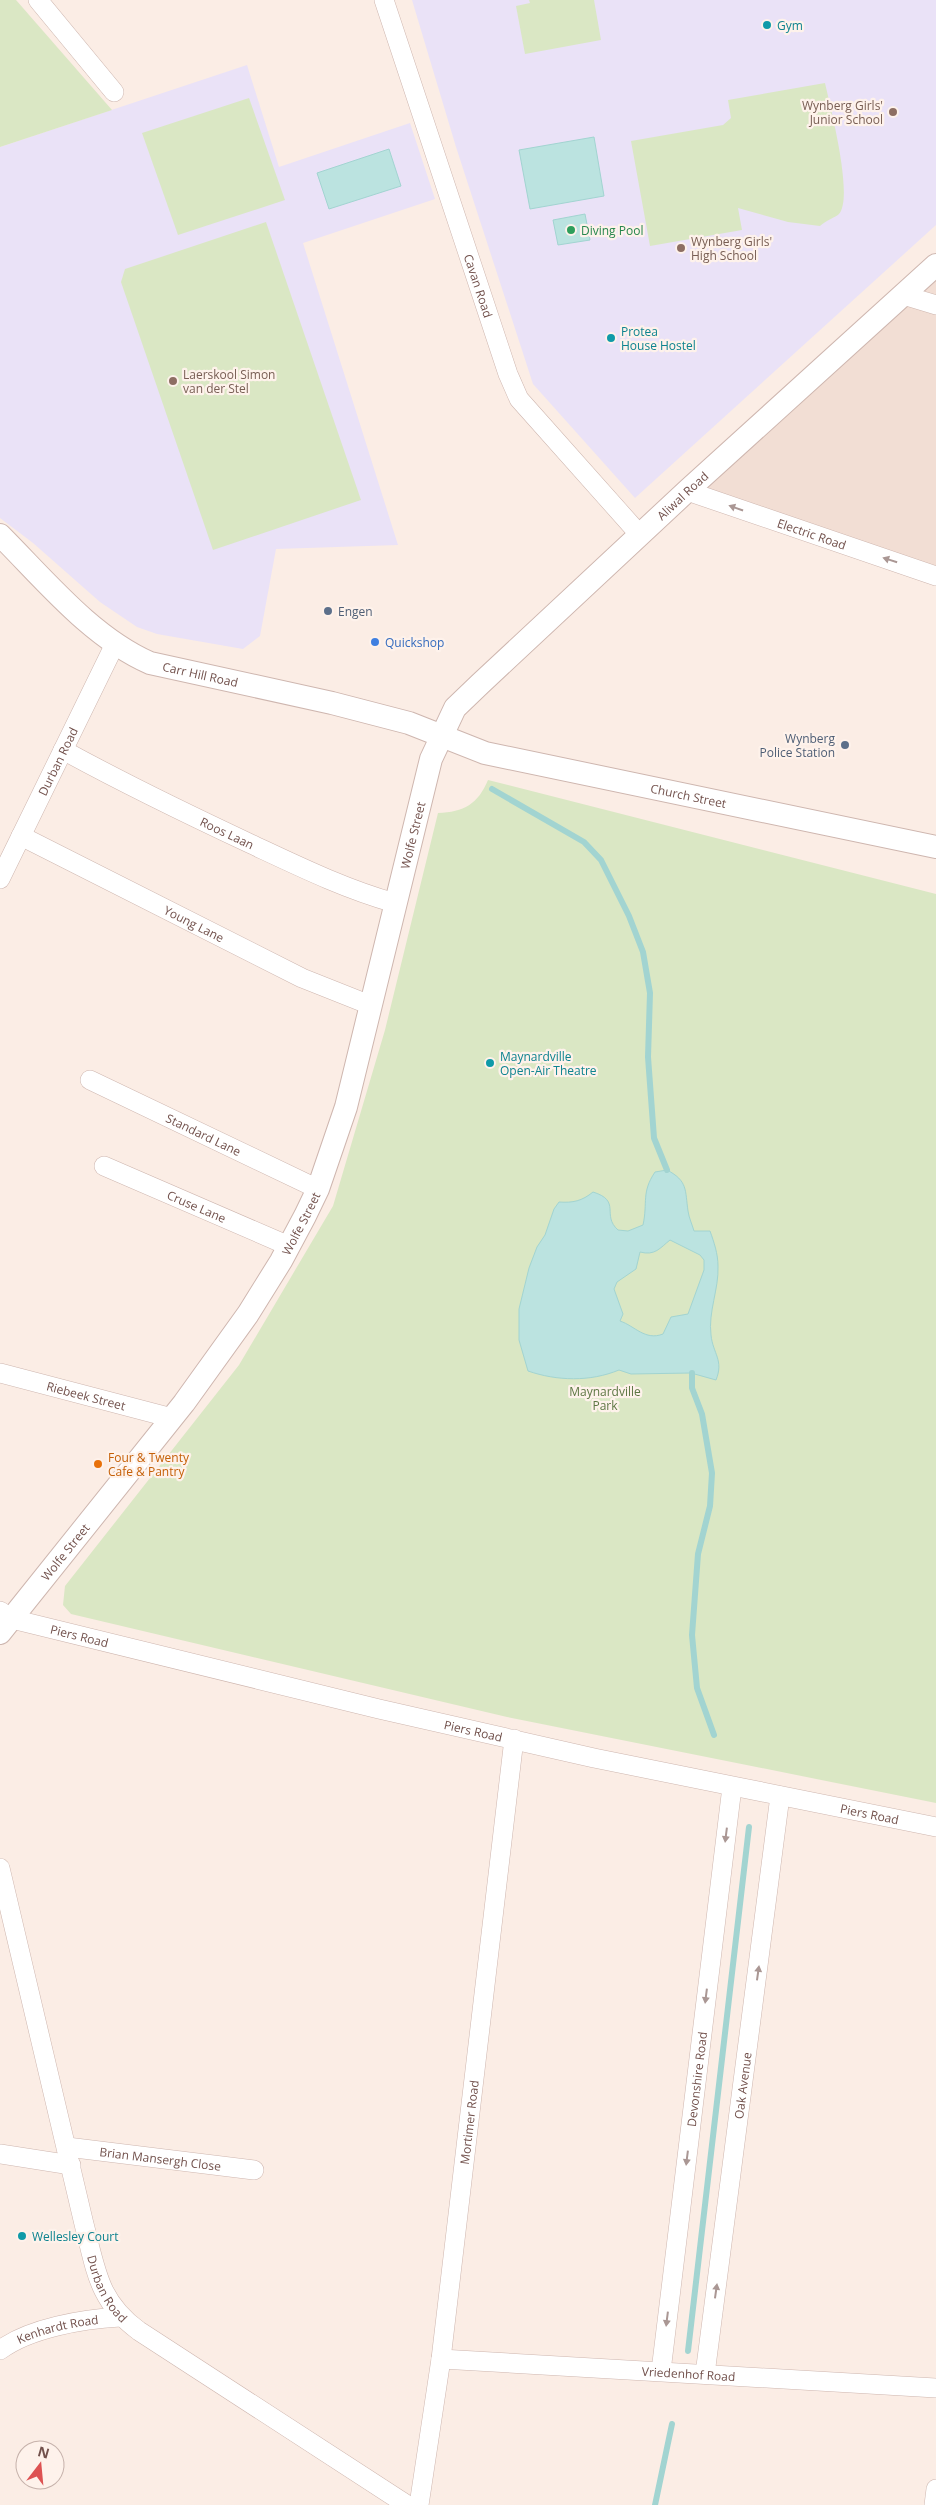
<svg xmlns="http://www.w3.org/2000/svg" width="936" height="2505" viewBox="0 0 936 2505" font-family="'Open Sans',sans-serif">
	<style>
		.residential { fill: #f2ded4 }
		.education { fill: #eae2f7 }
		.green { fill: #dae7c4 }
		.water { fill: #bbe3e0; stroke: #a2d4d1; fill-rule: evenodd }
		.lines { fill: none; stroke-linecap: round; stroke-linejoin: round }
		.stream { stroke: #a2d4d1; stroke-width: 6 }
		.minor-casing { stroke: #ceb6af; stroke-width: 20 }
		.tertiary-casing { stroke: #ceb6af; stroke-width: 24 }
		.minor { stroke: #fff; stroke-width: 19 }
		.tertiary { stroke: #fff; stroke-width: 22 }
		.oneway { fill: #aa9794 }
		.culture-dot { fill: #0f9aa8; stroke: #fef2eb; stroke-width: 2 }
		.education-dot { fill: #8d6e63; stroke: #fef2eb; stroke-width: 2 }
		.leisure-dot { fill: #2e9e5b; stroke: #fef2eb; stroke-width: 2 }
		.service-dot { fill: #5c6f8a; stroke: #fef2eb; stroke-width: 2 }
		.shop-dot { fill: #3f7fe0; stroke: #fef2eb; stroke-width: 2 }
		.food-dot { fill: #e8710a; stroke: #fef2eb; stroke-width: 2 }
		.labels { text-anchor: middle; dominant-baseline: central; stroke-width: 4.5; stroke-linejoin: round; paint-order: stroke }
		.culture-label { font-size: 12px; fill: #0d838f; stroke: #fef2eb; text-anchor: start }
		.education-label { font-size: 12px; fill: #785e54; stroke: #fef2eb; text-anchor: start }
		.leisure-label { font-size: 12px; fill: #27864d; stroke: #fef2eb; text-anchor: start }
		.street-label { font-size: 12px; fill: #72514c; stroke: #fef2eb }
		.service-label { font-size: 12px; fill: #4e5e75; stroke: #fef2eb; text-anchor: start }
		.shop-label { font-size: 12px; fill: #366cbe; stroke: #fef2eb; text-anchor: start }
		.park-label { font-size: 12px; fill: #5e7744; stroke: #fef2eb }
		.food-label { font-size: 12px; fill: #c56008; stroke: #fef2eb; text-anchor: start }
	</style>
	<rect width="100%" height="100%" fill="#fbede5"/>
	<!-- residential -->
	<polygon class="residential" points="936,265 936,576 696,494"/>
	<!-- education -->
	<g class="education">
		<polygon points="412,0 936,0 936,225 635,498 533,384 456,147"/>
		<polygon points="247,65 279,167 410,123 435,199 303,243 398,545 276,549 260,636 243,649 157,634 137,627 100,602 33,543 0,518 0,147"/>
	</g>
	<!-- green -->
	<g class="green">
		<polygon points="0,0 16,0 112,110 0,147"/>
		<polygon points="529,0 594,0 601,40 525,54 516,6 530,3"/>
		<path d="M825 83C830 106 854 197 839 214 836 217 825 221 820 226L788 222 738 208 742 230 650 246 631 141 723 125 731 118 728 100Z"/>
		<polygon points="249,98 285,200 178,235 142,133"/>
		<polygon points="266,222 361,500 213,550 121,282 125,269"/>
		<path d="M488 780 936 894V1803L507 1717 71 1614 63 1605 65 1586 239 1365 333 1206 385 1030 438 813C464 812 478 804 488 780Z"/>
	</g>
	<!-- water -->
	<g class="water">
		<polygon points="594,137 604,196 530,209 519,150"/>
		<polygon points="389,149 401,186 329,209 317,173"/>
		<polygon points="585,214 590,240 558,245 553,220"/>
		<path d="M667 1170C688 1181 685 1190 688 1211 689 1218 692 1224 694 1231H710C714 1242 718 1254 718 1266 719 1289 708 1312 711 1335 713 1354 724 1360 716 1380L691 1373 631 1374 619 1370C590 1382 557 1381 528 1371L519 1340V1309L529 1268 537 1247 545 1235 554 1209 559 1202C573 1203 582 1201 593 1192 622 1201 601 1215 618 1230L628 1231 643 1225C648 1202 641 1193 655 1172ZM670 1240 700 1255 704 1260V1270L688 1314 671 1317 663 1334C645 1341 635 1326 620 1321L623 1314 614 1289 617 1282 636 1269 640 1252C655 1256 660 1248 670 1240Z"/>
	</g>
	<g class="lines">
		<!-- stream -->
		<g class="stream">
			<polyline points="492,789 584,842 601,860 629,916 643,952 650,993 648,1057 654,1138 667,1170"/>
			<polyline points="692,1373 692,1388 702,1414 712,1473 710,1506 698,1554 692,1635 697,1688 714,1735"/>
			<polyline points="688,2351 749,1827"/>
			<polyline points="655,2505 672,2424"/>
		</g>
		<defs>
			<g id="minor">
				<polyline points="38,0 114,92"/>
				<path id="s1" d="M384 0 508 374 519 399 640 535"/>
				<polyline points="903,295 936,305"/>
				<path id="s2" d="M689 489 696 494 936 576"/>
				<path id="s3" d="M63 750C125 784 187 814 251 844 298 866 345 889 395 903"/>
				<path id="s4" d="M21 836 302 978 370 1005"/>
				<path id="s5" d="M0 879 115 644"/>
				<path id="s6" d="M90 1080 318 1189"/>
				<path id="s7" d="M104 1166 289 1246"/>
				<path id="s8" d="M0 1373 172 1418"/>
				<path id="s9" d="M0 1611 12 1619 379 1709 594 1758 936 1827"/>
				<path id="s10" d="M0 1868 84 2224C96 2270 98 2301 139 2331L407 2505"/>
				<path id="s11" d="M67 2147 254 2170"/>
				<polyline points="0,2154 71,2165"/>
				<path id="s12" d="M0 2350C30 2328 83 2319 120 2317"/>
				<path id="s13" d="M441 2359 936 2388"/>
				<path id="s14" d="M661 2371 732 1787"/>
				<path id="s15" d="M705 2374 780 1796"/>
				<path id="s16" d="M419 2505 441 2359 514 1739"/>
				<polyline points="934,2505 936,2489"/>
			</g>
			<g id="tertiary">
				<path id="s17" d="M0 535C45 580 91 637 150 663L332 703 409 723 485 753 936 847"/>
				<path id="s18" d="M0 1633 184 1403 248 1314 281 1261 305 1216 318 1189 346 1107 431 759 455 708 480 684 689 489 936 265"/>
			</g>
		</defs>
		<!-- minor casing -->
		<use href="#minor" class="minor-casing"/>
		<!-- tertiary casing -->
		<use href="#tertiary" class="tertiary-casing"/>
		<!-- minor -->
		<use href="#minor" class="minor"/>
		<!-- tertiary -->
		<use href="#tertiary" class="tertiary"/>
	</g>
	<!-- one-way arrows -->
	<defs><path id="oneway-solid" d="M-6-.8H1V-3.2L6.5 0L1 3.2V.8H-6Z" transform="scale(1.25)"/></defs>
	<g class="oneway">
		<use href="#oneway-solid" transform="translate(736 508) rotate(-161)"/>
		<use href="#oneway-solid" transform="translate(890 560) rotate(-162)"/>
		<use href="#oneway-solid" transform="translate(726 1835) rotate(97)"/>
		<use href="#oneway-solid" transform="translate(758 1973) rotate(-82)"/>
		<use href="#oneway-solid" transform="translate(706 1996) rotate(97)"/>
		<use href="#oneway-solid" transform="translate(687 2158) rotate(97)"/>
		<use href="#oneway-solid" transform="translate(716 2291) rotate(-82)"/>
		<use href="#oneway-solid" transform="translate(667 2319) rotate(97)"/>
	</g>
	<!-- markers -->
	<g class="culture-dot">
		<circle cx="767" cy="25" r="5"/>
		<circle cx="611" cy="338" r="5"/>
		<circle cx="490" cy="1063" r="5"/>
		<circle cx="22" cy="2236" r="5"/>
	</g>
	<g class="education-dot">
		<circle cx="893" cy="112" r="5"/>
		<circle cx="681" cy="248" r="5"/>
		<circle cx="173" cy="381" r="5"/>
	</g>
	<circle class="leisure-dot" cx="571" cy="230" r="5"/>
	<g class="service-dot">
		<circle cx="328" cy="611" r="5"/>
		<circle cx="845" cy="745" r="5"/>
	</g>
	<circle class="shop-dot" cx="375" cy="642" r="5"/>
	<circle class="food-dot" cx="98" cy="1464" r="5"/>
	<g class="labels">
		<!-- culture labels -->
		<g class="culture-label">
			<text x="777" y="25">Gym</text>
			<text x="621" y="331">Protea<tspan x="621" dy="14">House Hostel</tspan></text>
			<text x="500" y="1056">Maynardville<tspan x="500" dy="14">Open-Air Theatre</tspan></text>
			<text x="32" y="2236">Wellesley Court</text>
		</g>
		<!-- education labels -->
		<g class="education-label">
			<text x="883" y="105" text-anchor="end">Wynberg Girls'<tspan x="883" dy="14">Junior School</tspan></text>
			<text x="691" y="241">Wynberg Girls'<tspan x="691" dy="14">High School</tspan></text>
			<text x="183" y="374">Laerskool Simon<tspan x="183" dy="14">van der Stel</tspan></text>
		</g>
		<!-- leisure labels -->
		<g class="leisure-label">
			<text x="581" y="230">Diving Pool</text>
		</g>
		<!-- street labels -->
		<g class="street-label">
			<text stroke="none"><textPath href="#s1" startOffset="301">Cavan Road</textPath></text>
			<text stroke="none"><textPath href="#s18" startOffset="1360">Aliwal Road</textPath></text>
			<text stroke="none"><textPath href="#s2" startOffset="131">Electric Road</textPath></text>
			<text stroke="none"><textPath href="#s17" startOffset="250">Carr Hill Road</textPath></text>
			<text stroke="none"><textPath href="#s5" startOffset="131">Durban Road</textPath></text>
			<text stroke="none"><textPath href="#s17" startOffset="754">Church Street</textPath></text>
			<text stroke="none"><textPath href="#s3" startOffset="184">Roos Laan</textPath></text>
			<text stroke="none"><textPath href="#s18" startOffset="914">Wolfe Street</textPath></text>
			<text stroke="none"><textPath href="#s4" startOffset="194">Young Lane</textPath></text>
			<text stroke="none"><textPath href="#s6" startOffset="126">Standard Lane</textPath></text>
			<text stroke="none"><textPath href="#s7" startOffset="101">Cruse Lane</textPath></text>
			<text stroke="none"><textPath href="#s18" startOffset="509">Wolfe Street</textPath></text>
			<text stroke="none"><textPath href="#s8" startOffset="89">Riebeek Street</textPath></text>
			<text stroke="none"><textPath href="#s18" startOffset="104">Wolfe Street</textPath></text>
			<text stroke="none"><textPath href="#s9" startOffset="84">Piers Road</textPath></text>
			<text stroke="none"><textPath href="#s9" startOffset="489">Piers Road</textPath></text>
			<text stroke="none"><textPath href="#s9" startOffset="894">Piers Road</textPath></text>
			<text stroke="none"><textPath href="#s14" startOffset="294">Devonshire Road</textPath></text>
			<text stroke="none"><textPath href="#s15" startOffset="291">Oak Avenue</textPath></text>
			<text stroke="none"><textPath href="#s16" startOffset="386">Mortimer Road</textPath></text>
			<text stroke="none"><textPath href="#s11" startOffset="94">Brian Mansergh Close</textPath></text>
			<text stroke="none"><textPath href="#s10" startOffset="435">Durban Road</textPath></text>
			<text stroke="none"><textPath href="#s12" startOffset="62">Kenhardt Road</textPath></text>
			<text stroke="none"><textPath href="#s13" startOffset="248">Vriedenhof Road</textPath></text>
		</g>
		<!-- service labels -->
		<g class="service-label">
			<text x="338" y="611">Engen</text>
			<text x="835" y="738" text-anchor="end">Wynberg<tspan x="835" dy="14">Police Station</tspan></text>
		</g>
		<!-- shop labels -->
		<g class="shop-label">
			<text x="385" y="642">Quickshop</text>
		</g>
		<!-- park labels -->
		<g class="park-label">
			<text x="605" y="1391">Maynardville<tspan x="605" dy="14">Park</tspan></text>
		</g>
		<!-- food labels -->
		<g class="food-label">
			<text x="108" y="1457">Four &amp; Twenty<tspan x="108" dy="14">Cafe &amp; Pantry</tspan></text>
		</g>
	</g>
	<!-- north arrow -->
	<g transform="translate(40 2465) rotate(16)"><circle r="24" fill="#fef2eb" stroke="#c6b2ab"/>
	<path d="M0-4L9 19L0 12L-9 19Z" fill="#dd5252"/>
	<text y="-8" font-size="14" font-weight="bold" text-anchor="middle" fill="#72514c">N</text>
	</g>
</svg>
